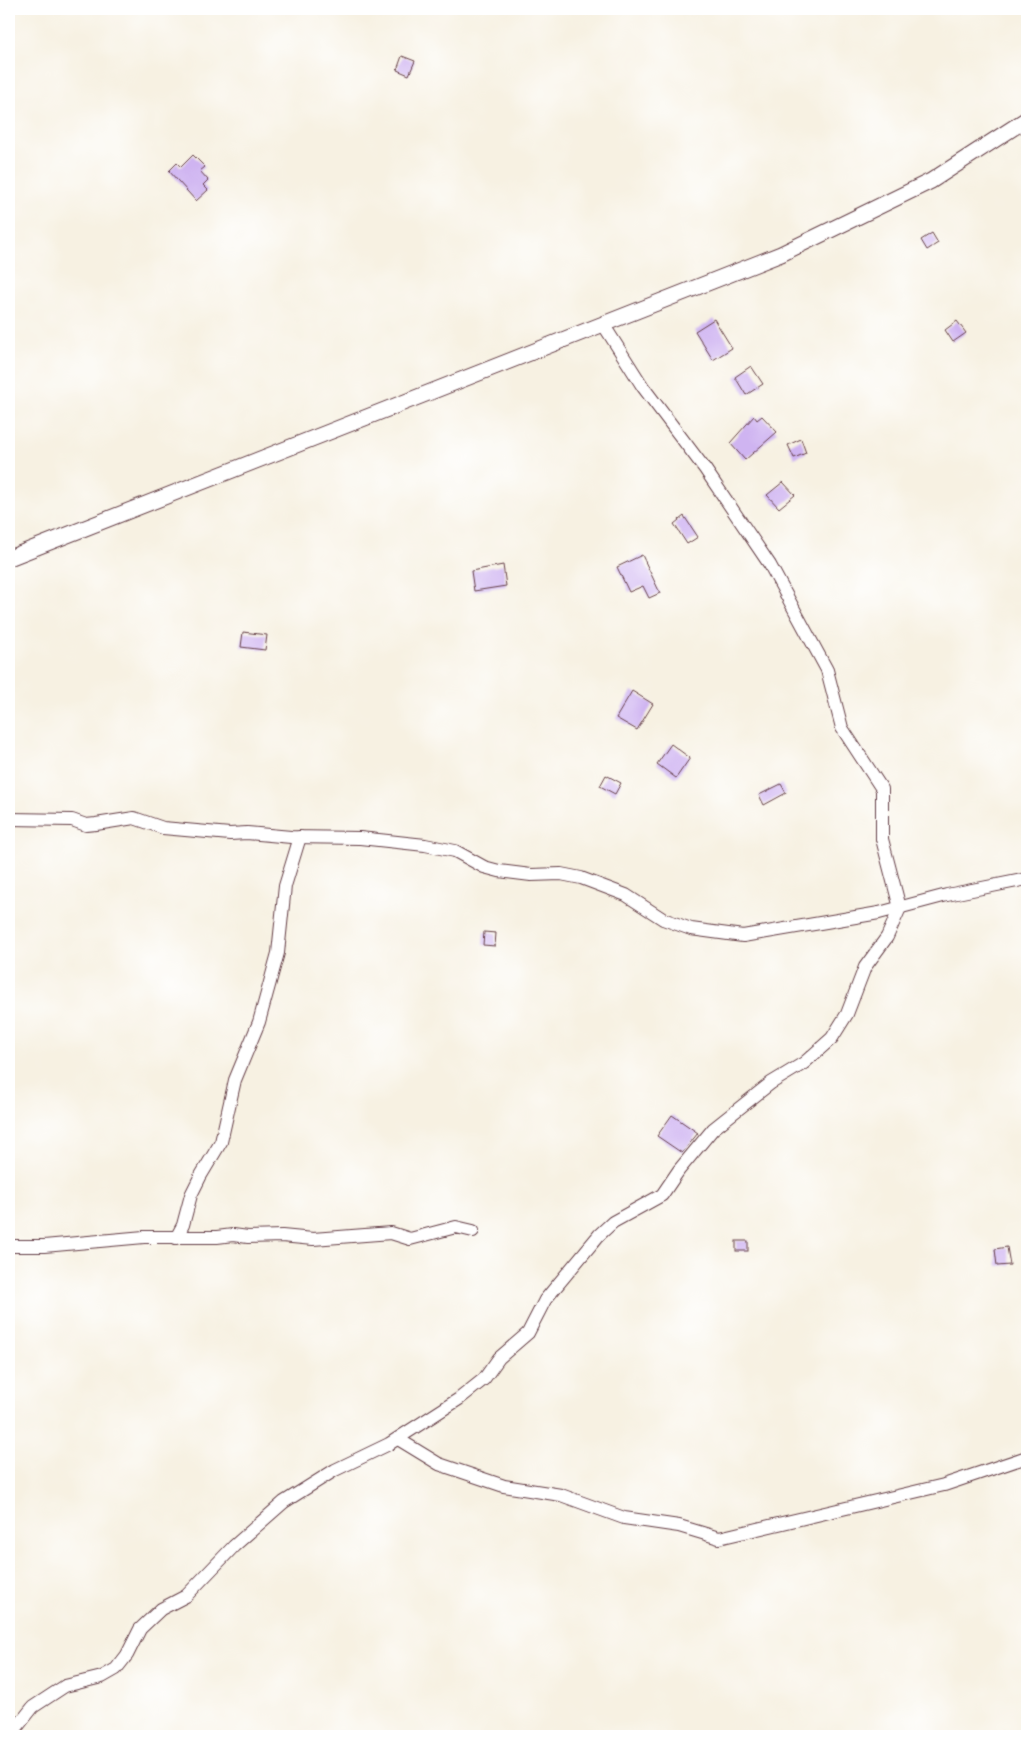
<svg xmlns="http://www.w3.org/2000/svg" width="1036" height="1745" viewBox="0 0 1036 1745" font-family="'IM FELL Great Primer',serif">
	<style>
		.building { fill: #cfb4f1 }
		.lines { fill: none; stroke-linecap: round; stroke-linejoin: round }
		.minor-casing { stroke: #643e46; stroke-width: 14 }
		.tertiary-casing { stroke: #643e46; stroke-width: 17 }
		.minor { stroke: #fff; stroke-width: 12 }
		.tertiary { stroke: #fff; stroke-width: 15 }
	</style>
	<rect width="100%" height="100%" fill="#fff"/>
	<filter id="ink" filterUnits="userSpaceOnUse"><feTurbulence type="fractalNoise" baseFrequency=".02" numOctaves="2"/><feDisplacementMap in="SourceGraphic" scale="10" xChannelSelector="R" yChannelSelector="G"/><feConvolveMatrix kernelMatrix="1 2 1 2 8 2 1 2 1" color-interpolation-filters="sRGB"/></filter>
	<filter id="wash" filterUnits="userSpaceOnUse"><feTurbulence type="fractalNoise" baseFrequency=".0096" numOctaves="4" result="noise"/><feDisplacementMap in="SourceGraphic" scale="20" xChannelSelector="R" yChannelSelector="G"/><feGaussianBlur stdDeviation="1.12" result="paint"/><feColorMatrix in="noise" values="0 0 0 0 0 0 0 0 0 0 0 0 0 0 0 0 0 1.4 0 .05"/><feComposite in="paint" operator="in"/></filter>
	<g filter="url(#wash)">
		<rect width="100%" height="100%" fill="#f7f1e2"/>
		<g id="blocks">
			<!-- building -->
			<g class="building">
				<polygon points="402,56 415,61 409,75 397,70"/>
				<polygon points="193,155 205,167 200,171 208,180 203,185 208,190 196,201 169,171 177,163 181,167"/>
				<polygon points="932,233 938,243 927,250 921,240"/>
				<polygon points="714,319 732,348 713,360 695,331"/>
				<polygon points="957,321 966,333 953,342 945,330"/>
				<polygon points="751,366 763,384 746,395 735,377"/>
				<polygon points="754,416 757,420 762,416 777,432 745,460 730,443"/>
				<polygon points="801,439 806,453 794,458 788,445"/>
				<polygon points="783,482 795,495 779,508 767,495"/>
				<polygon points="684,516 698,537 687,544 674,524"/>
				<polygon points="642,555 660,593 649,598 643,586 629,592 617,567"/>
				<polygon points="503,565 506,586 474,591 471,571"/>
				<polygon points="243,632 267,635 265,650 241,647"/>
				<polygon points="632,691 653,704 637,730 616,718"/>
				<polygon points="671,744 690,758 676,778 657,764"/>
				<polygon points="606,775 621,783 615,794 600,786"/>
				<polygon points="781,784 786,793 764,805 759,795"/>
				<polygon points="484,932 496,933 495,946 483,945"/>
				<polygon points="672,1115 698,1133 682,1153 657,1136"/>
				<rect x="736" y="1241" width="12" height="10"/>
				<polygon points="1007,1247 1010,1265 997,1266 995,1249"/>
			</g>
		</g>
	</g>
	<g filter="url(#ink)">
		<use href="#blocks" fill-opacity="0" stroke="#643e46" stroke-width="1"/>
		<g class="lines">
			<defs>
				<g id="minor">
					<polyline points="9,819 72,820 86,825 96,824 134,818 163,828 230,834 247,833 291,837 360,838 425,845 455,851 484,867 499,871 531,875 561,874 581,878 626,895 663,919 691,929 743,936 879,913 947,895 1027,879"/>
					<polyline points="176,1238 183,1225 191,1195 200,1177 221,1142 235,1080 259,1022 278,953 285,886 300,837"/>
					<polyline points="9,1246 44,1246 144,1237 217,1237 233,1235 248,1237 282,1236 313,1239 391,1233 410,1239 456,1227 473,1231"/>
					<polyline points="398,1439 439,1464 504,1486 561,1495 624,1518 679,1526 719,1538 944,1485 1027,1457"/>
					<polyline points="10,1736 33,1707 65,1686 102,1677 116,1669 127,1655 140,1629 161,1609 186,1596 234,1546 284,1502 335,1470 389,1444 459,1399 484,1379 499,1358 528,1333 545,1300 599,1235 613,1222 662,1195 679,1170 713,1129 771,1083 804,1063 832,1038 847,1014 865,967 887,937 900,908 882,839 882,789 842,728 827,670 770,565 705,469 643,387 603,324"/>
				</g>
				<polyline id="tertiary" points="9,558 781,254 931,181 1027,119"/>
			</defs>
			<!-- minor casing -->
			<use href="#minor" class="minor-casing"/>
			<!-- tertiary casing -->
			<use href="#tertiary" class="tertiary-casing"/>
			<!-- minor -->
			<use href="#minor" class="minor"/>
			<!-- tertiary -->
			<use href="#tertiary" class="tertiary"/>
		</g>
	</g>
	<!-- margin -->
	<rect width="1036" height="1745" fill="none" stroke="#fff" stroke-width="30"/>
</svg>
